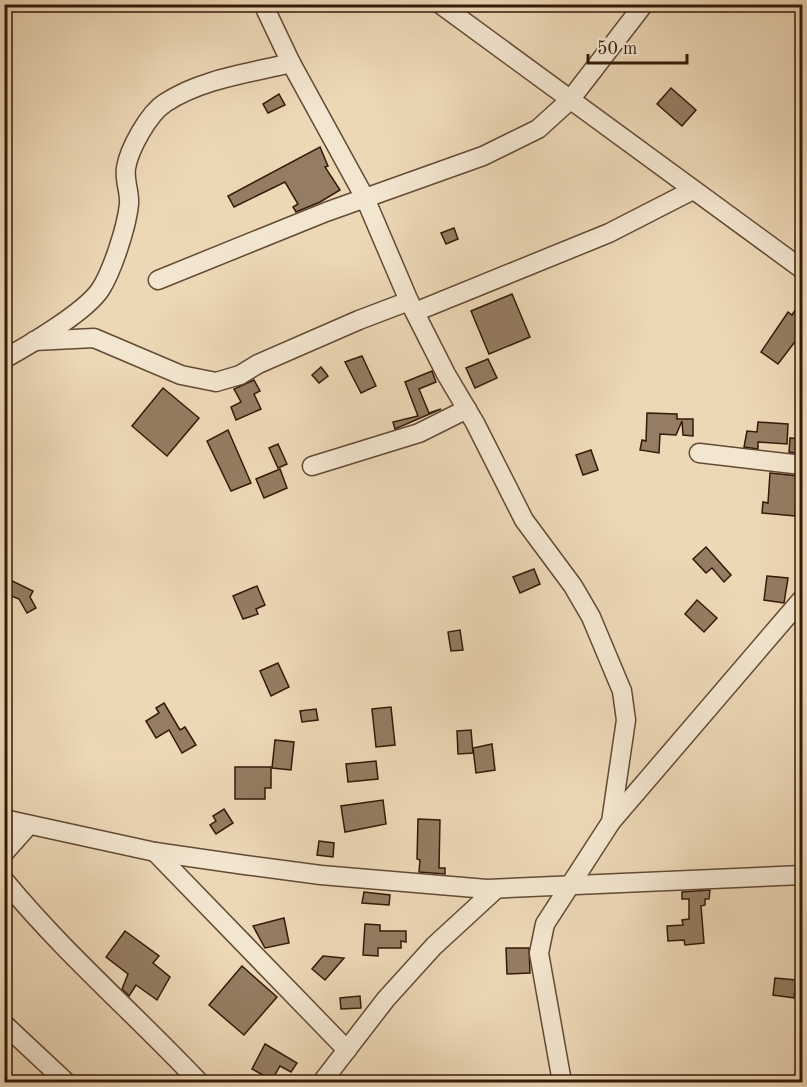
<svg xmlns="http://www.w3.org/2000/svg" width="807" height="1087" viewBox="0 0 807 1087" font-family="'Old Standard TT',serif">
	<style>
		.building { fill: #947d62; stroke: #341a08; stroke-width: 1.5 }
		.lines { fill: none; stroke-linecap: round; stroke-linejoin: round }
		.minor-casing { stroke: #624a34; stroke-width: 21 }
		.minor { stroke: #f3e6d0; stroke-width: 18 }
	</style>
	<rect width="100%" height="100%" fill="#edd8b6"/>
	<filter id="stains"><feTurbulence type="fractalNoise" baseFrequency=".00333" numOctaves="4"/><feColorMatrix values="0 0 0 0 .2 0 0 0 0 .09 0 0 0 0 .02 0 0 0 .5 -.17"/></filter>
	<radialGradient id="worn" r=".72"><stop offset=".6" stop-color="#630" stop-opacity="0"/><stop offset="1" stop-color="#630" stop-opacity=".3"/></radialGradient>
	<!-- building -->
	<g class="building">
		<polygon points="671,88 696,110 682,126 657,104"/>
		<polygon points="279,94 285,105 268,113 263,104"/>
		<polygon points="320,147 328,166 325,167 340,190 320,202 296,212 293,207 298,204 285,182 234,207 228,196"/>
		<polygon points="454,228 458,239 446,244 441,233"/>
		<polygon points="512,294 530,337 489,354 471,311"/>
		<polygon points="802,300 802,343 797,339 778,364 761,352 788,312 792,315"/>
		<polygon points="362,356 376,386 361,393 345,362"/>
		<polygon points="488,359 497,378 475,388 466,368"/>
		<polygon points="321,367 328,376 319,383 312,375"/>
		<polygon points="432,371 436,382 419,389 429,413 441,409 395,429 393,422 418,416 405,382"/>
		<polygon points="254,380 260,391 254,394 261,409 236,420 231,407 241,402 234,389"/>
		<polygon points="163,388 199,418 167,456 132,426"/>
		<polygon points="647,413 677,414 677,419 693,419 693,436 683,435 682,421 676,435 660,434 659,453 640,450 642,440 646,441"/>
		<polygon points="758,422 788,424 787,444 758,442 758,449 744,447 747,431 757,432"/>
		<polygon points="228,430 251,483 231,491 207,441"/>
		<polygon points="790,438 802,439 802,454 789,452"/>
		<polygon points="278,444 287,464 278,468 269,448"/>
		<polygon points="591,450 598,470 583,475 576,455"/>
		<polygon points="280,469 287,488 264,498 256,479"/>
		<polygon points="770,473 798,476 797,486 802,486 802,511 795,511 795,516 762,513 763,502 768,503"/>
		<polygon points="706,547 731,575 724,582 712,568 706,573 693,559"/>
		<polygon points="534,569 540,584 520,593 513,577"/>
		<polygon points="767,576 788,578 784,603 764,600"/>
		<polygon points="4,577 33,591 30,597 36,608 27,613 19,599 4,593"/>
		<polygon points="257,586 265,605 256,609 258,614 243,619 233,596"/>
		<polygon points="697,600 717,618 704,632 685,614"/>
		<polygon points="460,630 463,650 451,651 448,632"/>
		<polygon points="278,663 289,687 271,696 260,671"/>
		<polygon points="164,703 180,730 185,727 196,745 182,753 169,730 156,738 146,721 159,713 156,708"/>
		<polygon points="391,707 395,745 376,747 372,709"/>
		<polygon points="316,709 318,720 302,722 300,711"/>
		<polygon points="471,730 473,753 458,754 457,731"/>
		<polygon points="275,740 294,742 291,770 272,768"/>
		<polygon points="492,744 495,770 476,773 473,748"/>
		<polygon points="376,761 378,779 348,782 346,764"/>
		<polygon points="235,767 271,767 271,788 265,788 265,799 235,799"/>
		<polygon points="383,800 386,824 345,832 341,806"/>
		<polygon points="224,809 233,823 216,834 210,825 216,821 213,816"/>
		<polygon points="418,819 440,820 439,868 445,868 445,874 419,872 420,860 417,859"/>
		<polygon points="319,841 334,843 333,857 317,855"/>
		<polygon points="710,890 709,899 705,899 705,905 701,906 704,943 685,945 684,940 668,941 667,926 683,925 682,920 689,919 689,899 682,899 682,892"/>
		<polygon points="364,892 390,895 389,905 362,903"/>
		<polygon points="284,918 289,943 265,948 253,926"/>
		<polygon points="365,924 380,925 380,931 406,931 406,942 401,941 401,948 378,948 378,956 363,955"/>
		<polygon points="125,931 159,956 153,963 170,977 157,1000 136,985 129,996 122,989 128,974 106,957"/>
		<polygon points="506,948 529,948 530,973 507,974"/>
		<polygon points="323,956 344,958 325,980 312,969"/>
		<polygon points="242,966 277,997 244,1035 209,1005"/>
		<polygon points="775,978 796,980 794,998 773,995"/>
		<polygon points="360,996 361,1008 341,1009 340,998"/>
		<polygon points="265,1044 297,1063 291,1072 280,1066 272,1080 252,1069"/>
	</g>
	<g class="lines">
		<defs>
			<g id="minor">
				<polyline points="263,4 291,63 365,198 409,301 446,374 475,423 524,520 573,586 591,617 622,691 626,720 611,822 545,924 539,953 562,1082"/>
				<polyline points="440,4 802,269"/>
				<polyline points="158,280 326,212 483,156 538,129 570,100 644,4"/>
				<polyline points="415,312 609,233 693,190"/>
				<polyline points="34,341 94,338 181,375 216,382 240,375 258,364 359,320 409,301"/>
				<path d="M4 359C29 345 85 312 100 290 112 272 127 226 129 204 130 192 124 180 126 168 129 149 149 113 165 103 201 79 250 73 291 63"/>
				<polyline points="699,453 802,465"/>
				<polyline points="312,466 419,433 467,409"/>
				<polyline points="4,819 155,852 245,865 321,875 487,889 802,875"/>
				<polyline points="611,822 802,599"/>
				<polyline points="155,852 347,1050"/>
				<polyline points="4,853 29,825"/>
				<path d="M4 880C64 953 135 1014 199 1082"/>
				<polyline points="4,1024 66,1082"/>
				<polyline points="322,1082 386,999 434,946 496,889"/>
			</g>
		</defs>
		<!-- minor casing -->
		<use href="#minor" class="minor-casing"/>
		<!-- minor -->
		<use href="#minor" class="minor"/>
	</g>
	<!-- margin -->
	<rect width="807" height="1087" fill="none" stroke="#edd8b6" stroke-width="24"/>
	<rect x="6" y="6" width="795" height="1075" fill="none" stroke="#341a08" stroke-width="3"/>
	<rect x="12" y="12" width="783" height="1063" fill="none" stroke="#341a08" stroke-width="1.5"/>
	<!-- scale -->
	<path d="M588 54v9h99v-9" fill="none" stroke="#341a08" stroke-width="3"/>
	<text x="597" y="54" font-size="18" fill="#341a08" stroke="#f3e6d0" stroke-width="4.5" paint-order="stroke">50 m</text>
	<rect width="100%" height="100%" filter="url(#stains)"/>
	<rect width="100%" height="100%" fill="url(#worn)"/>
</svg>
